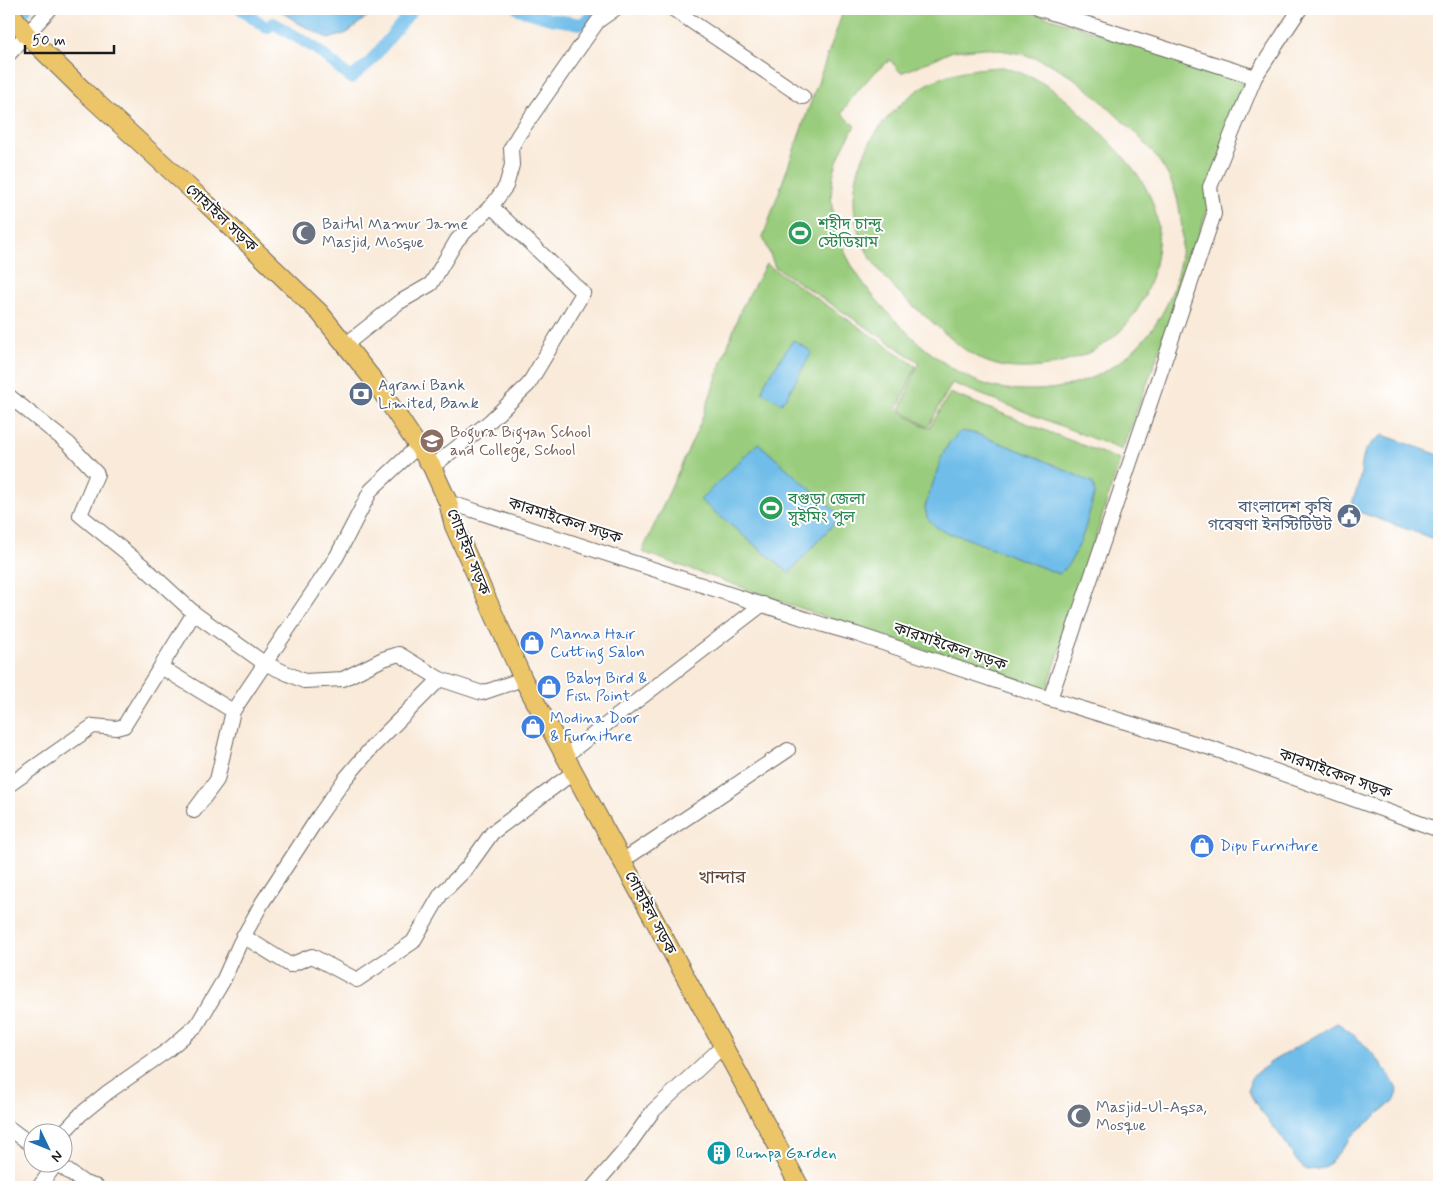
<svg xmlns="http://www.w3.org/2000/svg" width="1448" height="1196" viewBox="0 0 1448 1196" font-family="Mynerve,'Noto Sans Bengali',sans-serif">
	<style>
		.green { fill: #99cc7c; stroke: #5a744c; fill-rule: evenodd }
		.water { fill: #6fbde9; stroke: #466c82 }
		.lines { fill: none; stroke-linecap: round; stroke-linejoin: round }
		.canal { stroke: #6fbde9; stroke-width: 12 }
		.minor-casing { stroke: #69645e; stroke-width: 16 }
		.major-casing { stroke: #69645e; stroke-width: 20 }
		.minor { stroke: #fff; stroke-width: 14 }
		.major { stroke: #ecc569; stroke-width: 18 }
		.labels { text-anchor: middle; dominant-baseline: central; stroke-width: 4; stroke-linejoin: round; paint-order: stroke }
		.street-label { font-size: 16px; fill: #1c1c1c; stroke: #fff }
		.worship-label { font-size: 16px; fill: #5b616d; stroke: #fff; text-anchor: start }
		.leisure-label { font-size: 16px; fill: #27864d; stroke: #fff; text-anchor: start }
		.service-label { font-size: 16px; fill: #4e5e75; stroke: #fff; text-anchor: start }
		.education-label { font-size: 16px; fill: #785e54; stroke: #fff; text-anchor: start }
		.shop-label { font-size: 16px; fill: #366cbe; stroke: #fff; text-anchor: start }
		.culture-label { font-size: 16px; fill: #0d838f; stroke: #fff; text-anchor: start }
		.neighbourhood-label { font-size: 18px; fill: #624837; stroke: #fff }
	</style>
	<rect width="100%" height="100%" fill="#fff"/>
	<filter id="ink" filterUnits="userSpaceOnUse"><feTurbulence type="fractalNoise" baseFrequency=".02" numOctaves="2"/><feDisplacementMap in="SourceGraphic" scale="10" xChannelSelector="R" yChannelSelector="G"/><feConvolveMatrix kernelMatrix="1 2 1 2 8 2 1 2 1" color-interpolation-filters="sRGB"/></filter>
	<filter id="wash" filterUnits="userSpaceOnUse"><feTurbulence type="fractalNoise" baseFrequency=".0096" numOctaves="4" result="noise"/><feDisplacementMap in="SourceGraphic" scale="20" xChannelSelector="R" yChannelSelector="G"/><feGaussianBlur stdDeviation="1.12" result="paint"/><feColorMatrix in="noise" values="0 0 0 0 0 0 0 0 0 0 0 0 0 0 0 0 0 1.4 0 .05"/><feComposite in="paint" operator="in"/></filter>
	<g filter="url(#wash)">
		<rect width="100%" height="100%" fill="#f9ead9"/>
		<!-- green -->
		<g class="green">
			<path d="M844 9H1021L1250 79 1171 320 1122 450 952 383 928 427 900 410 919 362 775 267 763 237ZM984 48C1048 55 1069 70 1115 114 1141 138 1167 162 1177 198 1201 292 1135 388 1035 390 1021 390 1004 390 990 386 945 372 905 333 875 298 841 258 818 205 840 154 844 144 850 135 855 126L842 113C855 92 870 75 890 60L901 73 953 51Z"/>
			<path d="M1003 67C1043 78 1064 96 1092 124 1146 177 1177 214 1146 292 1136 318 1116 340 1090 352 1062 366 1021 374 990 363 967 355 948 336 930 320 910 304 889 285 874 263 840 214 852 156 891 114 926 77 954 69 1003 67Z"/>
			<polygon points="766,264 916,366 897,410 929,429 950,393 1120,460 1047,690 834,620 642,552 700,424 741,309"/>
		</g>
		<!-- water -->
		<g class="water">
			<polygon points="278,9 376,9 347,33 329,39 298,23"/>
			<polygon points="793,340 812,352 786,398 781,403 762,392 765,382"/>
			<path d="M961 431 977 434 1039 458 1093 483 1095 493C1087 519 1081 556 1059 574L963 537 945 532 936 527 927 518 925 507 942 456 949 443Z"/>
			<path d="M1383 435 1439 455V538L1434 539 1351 509C1352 499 1357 491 1359 482 1365 457 1358 451 1383 435Z"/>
			<polygon points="758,443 841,516 789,573 700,500"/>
			<path d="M1337 1023C1359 1035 1389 1069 1398 1092L1395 1100 1356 1132 1329 1164 1319 1169 1306 1170C1294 1161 1289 1147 1280 1135 1268 1120 1257 1108 1248 1090L1251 1078 1271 1062Z"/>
		</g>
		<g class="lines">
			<!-- canal -->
			<g class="canal">
				<polyline points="241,9 267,28 273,23 315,48 351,78 370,62 413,9"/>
				<polyline points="518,9 550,19 581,24 603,9"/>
				<polyline points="9,28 26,9"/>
			</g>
		</g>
	</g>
	<g filter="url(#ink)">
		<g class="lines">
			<defs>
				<g id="minor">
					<polyline points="673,9 803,97"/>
					<polyline points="1040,9 1255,77"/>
					<polyline points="9,54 50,9"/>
					<polyline points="345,345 398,303 431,284 457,240 494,203 506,186 512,165 511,148 519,134 598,21 615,9"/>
					<polyline points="9,396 69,444 97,474 80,515 143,566 194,613 264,663 304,681 343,679 383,659 399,654 440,679"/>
					<polyline points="432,467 489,422 528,385 583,293 491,206"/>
					<polyline points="448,502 824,625 856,634 1047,698 1217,750 1439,830"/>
					<polyline points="169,672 233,711"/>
					<polyline points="1050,699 1214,214 1210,187 1255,77 1300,9"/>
					<polyline points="565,756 763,604"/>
					<polyline points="9,785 93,726 116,728 124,726 194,613"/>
					<polyline points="194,811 217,780 233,711 337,556 371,490 418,446"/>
					<polyline points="622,861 788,750"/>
					<polyline points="243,936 290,965 312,956 357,980 413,942 441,894 467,868 492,833 574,772"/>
					<polyline points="9,1128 32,1145"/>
					<polyline points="62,1134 81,1114 108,1092 168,1050 197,1025 223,981 240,943 262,903 319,816 345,779 373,746 440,679 482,693 523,679"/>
					<polyline points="58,1164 84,1183 97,1187"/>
					<polyline points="39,1187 56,1164"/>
					<polyline points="593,1187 625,1150 653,1111 722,1047"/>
				</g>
				<polyline id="major" points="9,10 26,34 84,91 207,204 320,313 375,382 432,467 448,502 454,526 523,679 800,1187"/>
			</defs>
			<!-- minor casing -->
			<use href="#minor" class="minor-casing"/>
			<!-- major casing -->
			<use href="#major" class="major-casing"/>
			<!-- minor -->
			<use href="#minor" class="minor"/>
			<!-- major -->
			<use href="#major" class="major"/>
		</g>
	</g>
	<!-- icons -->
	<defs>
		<symbol id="mosque-disc" viewBox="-11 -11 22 22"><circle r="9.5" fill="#6b7280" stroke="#fff"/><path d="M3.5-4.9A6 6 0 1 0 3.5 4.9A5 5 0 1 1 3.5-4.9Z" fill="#fff"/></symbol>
		<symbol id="stadium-disc" viewBox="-11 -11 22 22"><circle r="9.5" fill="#2e9e5b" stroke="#fff"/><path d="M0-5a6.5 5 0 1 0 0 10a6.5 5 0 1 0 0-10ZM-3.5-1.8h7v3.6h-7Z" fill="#fff"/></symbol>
		<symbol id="bank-disc" viewBox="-11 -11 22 22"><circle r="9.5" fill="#5c6f8a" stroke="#fff"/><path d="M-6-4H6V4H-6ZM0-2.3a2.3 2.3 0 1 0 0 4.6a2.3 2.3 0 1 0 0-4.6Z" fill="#fff"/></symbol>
		<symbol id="school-disc" viewBox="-11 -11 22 22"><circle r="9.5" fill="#8d6e63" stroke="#fff"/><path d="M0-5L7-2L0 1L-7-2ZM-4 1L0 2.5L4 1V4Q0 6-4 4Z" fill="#fff"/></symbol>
		<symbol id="civic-disc" viewBox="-11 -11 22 22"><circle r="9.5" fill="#5c6f8a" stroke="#fff"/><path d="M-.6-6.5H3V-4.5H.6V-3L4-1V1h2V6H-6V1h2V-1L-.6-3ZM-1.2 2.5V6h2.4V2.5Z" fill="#fff"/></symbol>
		<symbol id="shop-disc" viewBox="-11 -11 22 22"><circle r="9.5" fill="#3f7fe0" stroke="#fff"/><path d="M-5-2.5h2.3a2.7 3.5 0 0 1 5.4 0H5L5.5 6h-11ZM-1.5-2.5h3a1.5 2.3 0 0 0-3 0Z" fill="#fff"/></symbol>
		<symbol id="building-disc" viewBox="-11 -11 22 22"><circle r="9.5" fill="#0f9aa8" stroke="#fff"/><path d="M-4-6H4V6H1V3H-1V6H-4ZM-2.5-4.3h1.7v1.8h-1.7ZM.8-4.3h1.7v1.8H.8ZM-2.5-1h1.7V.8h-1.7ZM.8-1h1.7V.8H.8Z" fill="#fff"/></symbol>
	</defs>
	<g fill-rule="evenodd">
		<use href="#mosque-disc" x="290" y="219" width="28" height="28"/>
		<use href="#stadium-disc" x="786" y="219" width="28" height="28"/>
		<use href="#bank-disc" x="347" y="380" width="28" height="28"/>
		<use href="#school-disc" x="418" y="427" width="28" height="28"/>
		<use href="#stadium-disc" x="757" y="494" width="28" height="28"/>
		<use href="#civic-disc" x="1335" y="502" width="28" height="28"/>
		<use href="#shop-disc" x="518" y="629" width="28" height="28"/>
		<use href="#shop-disc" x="535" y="673" width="28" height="28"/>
		<use href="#shop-disc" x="519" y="713" width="28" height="28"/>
		<use href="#shop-disc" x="1188" y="832" width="28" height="28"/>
		<use href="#mosque-disc" x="1065" y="1102" width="28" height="28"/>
		<use href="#building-disc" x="705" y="1139" width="28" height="28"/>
	</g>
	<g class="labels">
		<!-- street labels -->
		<g class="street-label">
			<text transform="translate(221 218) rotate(43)">গোহাইল সড়ক</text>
			<text transform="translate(565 521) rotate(18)">কারমাইকেল সড়ক</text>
			<text transform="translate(468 552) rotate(68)">গোহাইল সড়ক</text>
			<text transform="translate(950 647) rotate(19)">কারমাইকেল সড়ক</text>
			<text transform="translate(1335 774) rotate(20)">কারমাইকেল সড়ক</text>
			<text transform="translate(650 913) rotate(62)">গোহাইল সড়ক</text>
		</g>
		<!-- worship labels -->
		<g class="worship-label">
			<text x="322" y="224">Baitul Mamur Jame<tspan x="322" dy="18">Masjid, Mosque</tspan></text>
			<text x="1096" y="1107">Masjid-Ul-Aqsa,<tspan x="1096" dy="18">Mosque</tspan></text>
		</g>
		<!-- leisure labels -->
		<g class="leisure-label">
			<text x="818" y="224">শহীদ চান্দু<tspan x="818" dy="18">স্টেডিয়াম</tspan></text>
			<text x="788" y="499">বগুড়া জেলা<tspan x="788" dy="18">সুইমিং পুল</tspan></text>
		</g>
		<!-- service labels -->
		<g class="service-label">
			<text x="378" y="385">Agrani Bank<tspan x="378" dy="18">Limited, Bank</tspan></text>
			<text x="1332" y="507" text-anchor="end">বাংলাদেশ কৃষি<tspan x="1332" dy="18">গবেষণা ইনস্টিটিউট</tspan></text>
		</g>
		<!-- education labels -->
		<g class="education-label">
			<text x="450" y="432">Bogura Bigyan School<tspan x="450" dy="18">and College, School</tspan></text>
		</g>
		<!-- shop labels -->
		<g class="shop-label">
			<text x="550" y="634">Manna Hair<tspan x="550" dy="18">Cutting Salon</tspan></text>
			<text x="566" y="678">Baby Bird &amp;<tspan x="566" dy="18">Fish Point</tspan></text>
			<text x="550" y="718">Modina Door<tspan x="550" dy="18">&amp; Furniture</tspan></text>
			<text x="1220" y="846">Dipu Furniture</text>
		</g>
		<!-- culture labels -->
		<g class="culture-label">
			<text x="736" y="1153">Rumpa Garden</text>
		</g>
		<!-- neighbourhood labels -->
		<g class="neighbourhood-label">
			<text x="722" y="878">খান্দার</text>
		</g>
	</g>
	<!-- margin -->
	<rect width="1448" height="1196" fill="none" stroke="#fff" stroke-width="30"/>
	<!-- north arrow -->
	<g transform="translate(48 1148) rotate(133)"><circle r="24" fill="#ffffff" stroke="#a4a4a4"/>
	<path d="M0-4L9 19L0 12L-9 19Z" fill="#1f6fb2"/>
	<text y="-8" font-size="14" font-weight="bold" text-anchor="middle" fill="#1c1c1c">N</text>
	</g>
	<!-- scale -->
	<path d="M25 45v8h89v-8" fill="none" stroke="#1c1c1c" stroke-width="2.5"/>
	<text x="32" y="45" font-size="15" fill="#1c1c1c" stroke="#ffffff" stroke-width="4" paint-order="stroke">50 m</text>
</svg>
